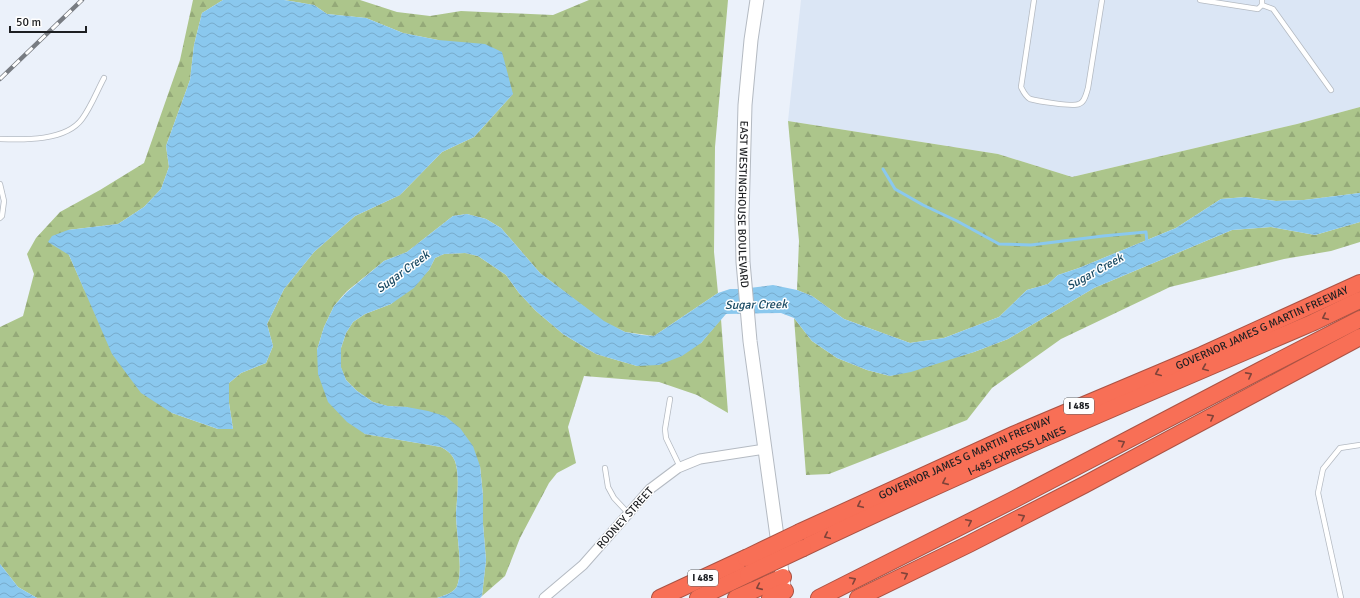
<svg xmlns="http://www.w3.org/2000/svg" width="1360" height="598" viewBox="0 0 1360 598" font-family="Signika,sans-serif">
	<style>
		.built { fill: #dbe6f5 }
		.forest { fill: url(#forest-firs) }
		.water { fill: url(#water-waves) }
		.lines { fill: none; stroke-linecap: round; stroke-linejoin: round }
		.stream { stroke: #8ac8ee; stroke-width: 3 }
		.service-casing { stroke: #b4bac2; stroke-width: 6 }
		.minor-casing { stroke: #b4bac2; stroke-width: 11 }
		.secondary-casing { stroke: #b4bac2; stroke-width: 15 }
		.motorway-casing { stroke: #ab5344; stroke-width: 18 }
		.service { stroke: #fff; stroke-width: 4.5 }
		.minor { stroke: #fff; stroke-width: 9 }
		.secondary { stroke: #fff; stroke-width: 13 }
		.motorway { stroke: #f86f56; stroke-width: 16 }
		.rail-casing { stroke: #787c82; stroke-width: 4.5 }
		.rail { stroke: #fefefe; stroke-width: 3; stroke-dasharray: 9; stroke-linecap: butt }
		.motorway-bridge-casing { stroke: #ab5344; stroke-width: 18; stroke-linecap: butt }
		.motorway-bridge { stroke: #f86f56; stroke-width: 16 }
		.oneway { stroke: #804339 }
		.labels { text-anchor: middle; dominant-baseline: central; stroke-width: 3; stroke-linejoin: round; paint-order: stroke }
		.shield { fill: #fefefe; stroke: #606264; stroke-width: 1 }
		.shield-label { font-size: 10px; font-weight: bold; fill: #1d1f22 }
		.street-label { font-size: 11px; fill: #1d1f22; stroke: #fefefe }
		.water-label { font-size: 12px; font-style: italic; fill: #184962; stroke: #fefefe }
	</style>
	<defs>
		<pattern id="forest-firs" width="22" height="20" patternUnits="userSpaceOnUse"><rect width="22" height="20" fill="#acc58b"/><path d="M5 1l3.5 6h-7zM16 11l3.5 6h-7z" fill="#94a978"/></pattern>
		<pattern id="water-waves" width="16" height="10" patternUnits="userSpaceOnUse"><rect width="16" height="10" fill="#8ac8ee"/><path d="M0 5q4-4 8 0t8 0" fill="none" stroke="#77abcc"/></pattern>
	</defs>
	<rect width="100%" height="100%" fill="#ebf1fa"/>
	<!-- built -->
	<polygon class="built" points="801,0 1360,0 1360,107 1297,124 1072,177 998,154 788,121"/>
	<!-- forest -->
	<g class="forest">
		<path d="M193 0H223L202 13 194 45 190 80 166 146 169 167 161 189 144 207 118 224 68 230 69 255 84 289 172 413 218 429H233L229 403V383L241 373 266 363 273 346 267 324 284 289 314 252 355 216 400 195 442 152 474 137 513 94 438 40 403 33 366 18 327 14 314 5 284 0H360L397 12 430 16 461 11 553 15 589 0H728L715 147 714 252 718 293 654 336 625 332 604 322 540 273 501 228 486 219 467 214 453 216 407 252 384 261 346 292 334 306 324 327 317 350 365 434 441 447C447 450 452 454 455 461 460 475 457 499 456 513 456 532 463 566 458 583 456 593 445 595 437 598H37L18 587 0 564V327L23 316 34 274 27 254 36 238 60 212 100 190 144 163 180 60Z"/>
		<polygon points="1360,107 1360,193 1304,200 1276,201 1246,197 1221,199 1176,228 1079,268 1058,275 1048,284 1027,290 999,317 944,338 910,343 844,319 812,296 797,290 799,241 788,121 998,154 1072,177 1297,124"/>
		<polygon points="1360,222 1360,242 1331,251 1284,259 1170,287 1061,339 992,388 967,420 829,474 806,475 794,318 812,341 837,358 867,370 890,376 974,352 1008,339 1094,288 1232,230 1271,227 1315,235"/>
		<polygon points="465,253 478,256 506,275 519,293 536,311 563,334 596,354 637,366 701,343 721,319 728,413 697,395 659,382 584,376 568,427 576,463 557,473 549,483 520,538 505,576 482,596 486,560 483,524 483,496 480,466 407,407 387,406 373,402 357,391 346,380 341,368 341,348 346,333 353,322 365,314 391,304 429,270 435,258 444,254"/>
	</g>
	<!-- water -->
	<g class="water">
		<polygon points="223,0 284,0 314,5 327,14 366,18 403,33 438,40 485,44 502,52 513,94 474,137 442,152 400,195 355,216 314,252 284,289 267,324 273,346 266,363 241,373 229,383 229,403 233,429 218,429 172,413 141,393 112,354 69,255 48,242 52,236 68,230 118,224 144,207 161,189 169,167 166,146 190,80 194,45 202,13"/>
		<path d="M1360 193V222L1315 235 1271 227 1232 230 1094 288 1008 339 974 352 911 372 890 376 867 370 837 358 812 341 794 318 781 313 726 314 701 343 682 356 659 365 637 366 596 354 563 334 536 311 519 293 506 275 478 256 465 253 444 254 435 258 429 270 414 288 391 304 365 314 353 322 346 333 341 348V367L346 380 357 391 373 402 388 406 407 407 428 411 445 416 460 428 473 446 480 466 483 496V524L486 560 482 596 480 598H437C445 595 456 593 458 583 463 566 456 532 456 513 457 499 460 475 455 461 452 454 447 450 441 447L365 434 347 422 328 402 318 374 317 350 324 327 334 306 347 292 384 261 407 252 453 216 467 214 486 219 501 228 540 273 604 321 625 332 642 335 654 336 718 293 730 289H741L773 285 797 290 812 296 844 319 910 343 944 338 999 317 1027 290 1048 284 1058 275 1079 268 1176 228 1221 199 1246 197 1276 201 1304 200Z"/>
		<polygon points="0,564 18,587 37,598 0,598"/>
	</g>
	<g class="lines">
		<!-- stream -->
		<polyline class="stream" points="883,169 895,189 923,205 957,221 999,244 1031,245 1103,236 1146,232 1147,243"/>
		<defs>
			<g id="service">
				<path d="M1034 0 1021 87C1023 91 1025 96 1030 99 1037 101 1073 107 1079 104 1085 102 1086 94 1088 88L1102 0"/>
				<polyline points="1200,0 1258,9 1262,5 1262,0"/>
				<polyline points="1262,5 1273,9 1331,90"/>
				<path d="M0 139C24 140 66 141 82 119 91 107 97 91 104 78"/>
				<polyline points="0,184 4,201 2,216 0,218"/>
				<polyline points="670,399 665,429 666,438 680,467"/>
				<polyline points="605,468 608,487 614,498 628,513"/>
				<polyline points="1341,598 1318,493 1323,469 1340,448 1360,445"/>
			</g>
			<polyline id="minor" points="544,598 583,565 650,489 678,468 700,459 765,449"/>
			<g id="secondary">
				<path id="s1" d="M757 0 751 40 745 105 742 217 743 262 750 341 784 587"/>
			</g>
			<g id="motorway">
				<path id="s2" d="M800 532 1015 434 1202 355 1360 283"/>
				<path id="s3" d="M803 548C971 468 1143 395 1314 322L1360 300"/>
				<polyline points="660,598 746,558"/>
				<polyline points="698,598 748,574"/>
				<polyline points="736,598 783,577"/>
				<polyline points="770,598 785,591"/>
				<polyline points="819,598 1013,500 1261,370 1360,319"/>
				<polyline points="858,598 969,544 1084,485 1360,337"/>
			</g>
		</defs>
		<!-- service casing -->
		<use href="#service" class="service-casing"/>
		<!-- minor casing -->
		<use href="#minor" class="minor-casing"/>
		<!-- secondary casing -->
		<use href="#secondary" class="secondary-casing"/>
		<!-- motorway casing -->
		<use href="#motorway" class="motorway-casing"/>
		<!-- service -->
		<use href="#service" class="service"/>
		<!-- minor -->
		<use href="#minor" class="minor"/>
		<!-- secondary -->
		<use href="#secondary" class="secondary"/>
		<!-- motorway -->
		<use href="#motorway" class="motorway"/>
		<defs>
			<polyline id="rail" points="0,79 82,0"/>
		</defs>
		<!-- rail casing -->
		<use href="#rail" class="rail-casing"/>
		<!-- rail -->
		<use href="#rail" class="rail"/>
		<defs>
			<g id="motorway-bridge">
				<polyline points="746,558 800,532"/>
				<polyline points="748,574 803,548"/>
			</g>
		</defs>
		<!-- motorway-bridge casing -->
		<use href="#motorway-bridge" class="motorway-bridge-casing"/>
		<!-- motorway-bridge -->
		<use href="#motorway-bridge" class="motorway-bridge"/>
	</g>
	<!-- one-way arrows -->
	<defs><path id="oneway-chevron" d="M-2-3.5L2.5 0L-2 3.5" fill="none" stroke-width="1.6" stroke-linecap="round" stroke-linejoin="round"/></defs>
	<g class="oneway">
		<use href="#oneway-chevron" transform="translate(1325 317) rotate(155)"/>
		<use href="#oneway-chevron" transform="translate(1205 368) rotate(157)"/>
		<use href="#oneway-chevron" transform="translate(1158 373) rotate(157)"/>
		<use href="#oneway-chevron" transform="translate(1249 375) rotate(-28)"/>
		<use href="#oneway-chevron" transform="translate(1211 417) rotate(-28)"/>
		<use href="#oneway-chevron" transform="translate(1122 443) rotate(-28)"/>
		<use href="#oneway-chevron" transform="translate(945 482) rotate(156)"/>
		<use href="#oneway-chevron" transform="translate(860 505) rotate(155)"/>
		<use href="#oneway-chevron" transform="translate(1022 517) rotate(-27)"/>
		<use href="#oneway-chevron" transform="translate(969 522) rotate(-26)"/>
		<use href="#oneway-chevron" transform="translate(827 536) rotate(155)"/>
		<use href="#oneway-chevron" transform="translate(905 575) rotate(-26)"/>
		<use href="#oneway-chevron" transform="translate(853 580) rotate(-27)"/>
		<use href="#oneway-chevron" transform="translate(759 587) rotate(156)"/>
	</g>
	<g class="labels">
		<!-- shield labels -->
		<g class="shield">
			<rect x="1064" y="398" width="30" height="16" rx="3"/>
			<rect x="688" y="570" width="30" height="16" rx="3"/>
		</g>
		<g class="shield-label">
			<text x="1079" y="406">I 485</text>
			<text x="703" y="578">I 485</text>
		</g>
		<!-- street labels -->
		<g class="street-label">
			<text stroke="none"><textPath href="#s1" startOffset="205">EAST WESTINGHOUSE BOULEVARD</textPath></text>
			<text stroke="none"><textPath href="#s2" startOffset="505">GOVERNOR JAMES G MARTIN FREEWAY</textPath></text>
			<text stroke="none"><textPath href="#s3" startOffset="235">I-485 EXPRESS LANES</textPath></text>
			<text stroke="none"><textPath href="#s2" startOffset="181">GOVERNOR JAMES G MARTIN FREEWAY</textPath></text>
			<text transform="translate(625 518) rotate(-48)">RODNEY STREET</text>
		</g>
		<!-- water labels -->
		<g class="water-label">
			<text transform="translate(403 272) rotate(-36)">Sugar Creek</text>
			<text transform="translate(1095 272) rotate(-29)">Sugar Creek</text>
			<text transform="translate(756 305) rotate(-1)">Sugar Creek</text>
		</g>
	</g>
	<!-- scale -->
	<path d="M10 26v6h76v-6" fill="none" stroke="#1d1f22" stroke-width="2"/>
	<text x="16" y="26" font-size="12" fill="#1d1f22" stroke="#fefefe" stroke-width="3" paint-order="stroke">50 m</text>
</svg>
